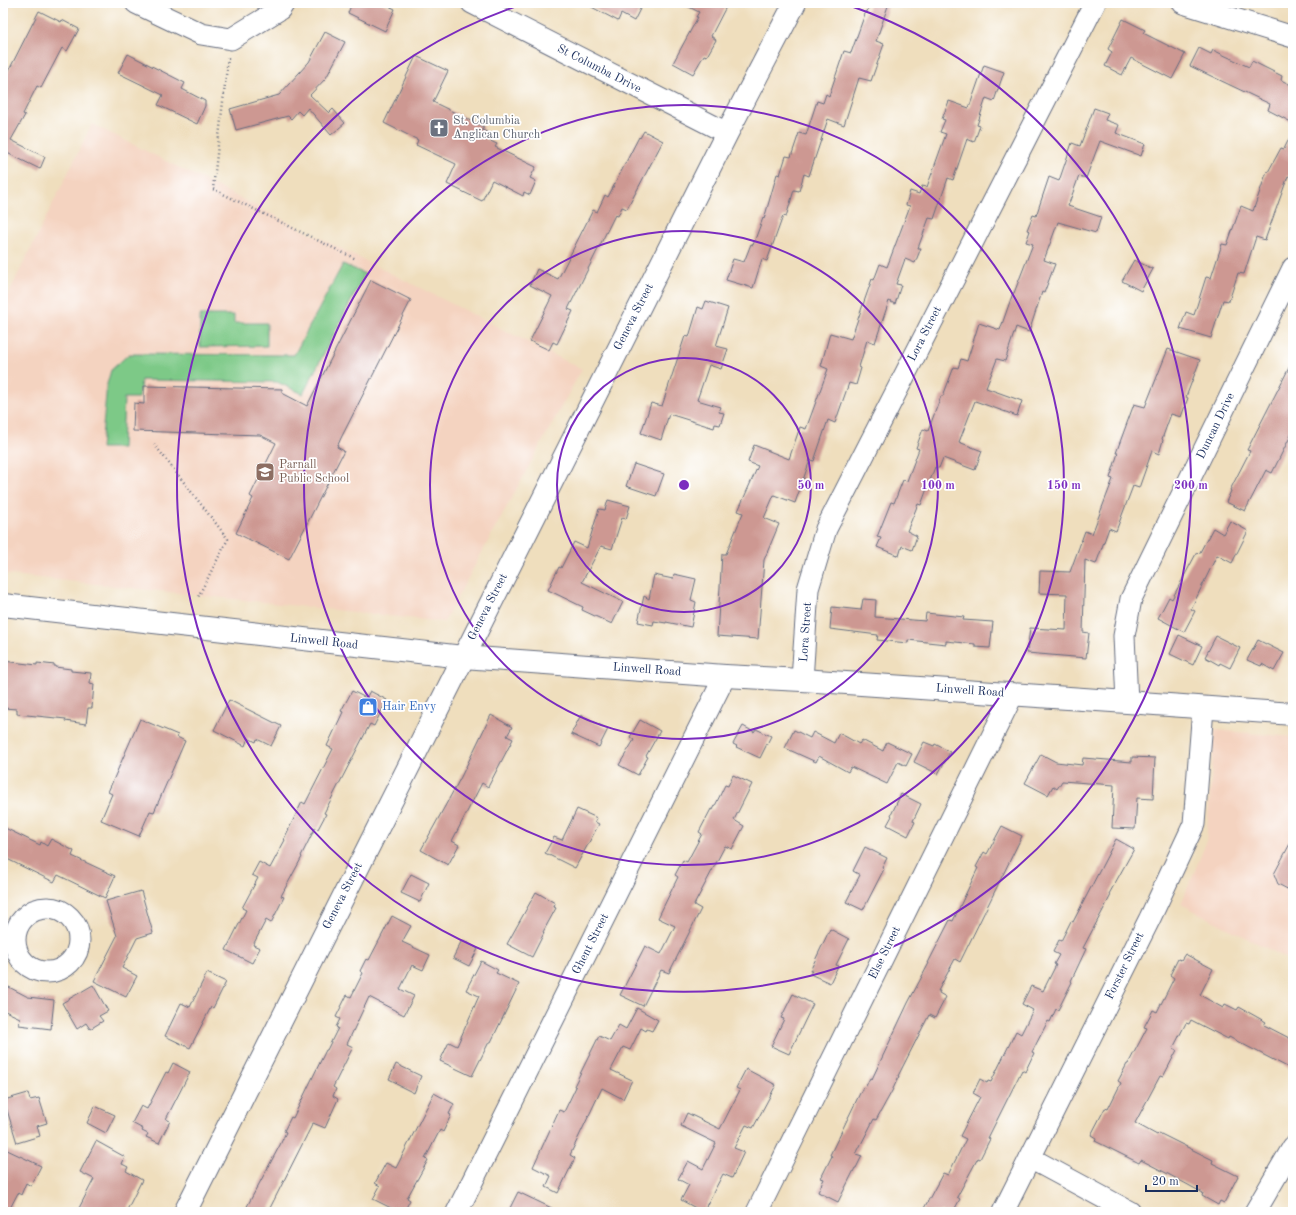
<svg xmlns="http://www.w3.org/2000/svg" width="1296" height="1215" viewBox="0 0 1296 1215" font-family="'Old Standard TT',serif">
	<style>
		.built { fill: #f4d3c0 }
		.green { fill: #7dc987; stroke: #4c7c72 }
		.building { fill: #cd9892 }
		.lines { fill: none; stroke-linecap: round; stroke-linejoin: round }
		.minor-casing { stroke: #656c7f; stroke-width: 23 }
		.major-casing { stroke: #656c7f; stroke-width: 24 }
		.path { stroke: #656c7f; stroke-width: 2.5; stroke-dasharray: 1 3; stroke-linecap: butt }
		.minor { stroke: #fff; stroke-width: 21 }
		.major { stroke: #fff; stroke-width: 22 }
		.ring { fill: none; stroke: #7b2cbf; stroke-width: 2 }
		.labels { text-anchor: middle; dominant-baseline: central; stroke-width: 3.5; stroke-linejoin: round; paint-order: stroke }
		.street-label { font-size: 12px; fill: #1b2f5e; stroke: #fff }
		.worship-label { font-size: 12px; fill: #5b616d; stroke: #fff; text-anchor: start }
		.education-label { font-size: 12px; fill: #785e54; stroke: #fff; text-anchor: start }
		.shop-label { font-size: 12px; fill: #366cbe; stroke: #fff; text-anchor: start }
		.centre { fill: #7b2cbf; stroke: #fff; stroke-width: 2 }
		.ring-label { font-size: 12px; text-anchor: middle; font-weight: bold; fill: #7b2cbf; stroke: #fff; stroke-width: 3.5; stroke-linejoin: round; paint-order: stroke }
	</style>
	<rect width="100%" height="100%" fill="#fff"/>
	<filter id="ink" filterUnits="userSpaceOnUse"><feTurbulence type="fractalNoise" baseFrequency=".025" numOctaves="2"/><feDisplacementMap in="SourceGraphic" scale="8" xChannelSelector="R" yChannelSelector="G"/><feConvolveMatrix kernelMatrix="1 2 1 2 8 2 1 2 1" color-interpolation-filters="sRGB"/></filter>
	<filter id="wash" filterUnits="userSpaceOnUse"><feTurbulence type="fractalNoise" baseFrequency=".012" numOctaves="4" result="noise"/><feDisplacementMap in="SourceGraphic" scale="16" xChannelSelector="R" yChannelSelector="G"/><feGaussianBlur stdDeviation="0.9" result="paint"/><feColorMatrix in="noise" values="0 0 0 0 0 0 0 0 0 0 0 0 0 0 0 0 0 1.4 0 .05"/><feComposite in="paint" operator="in"/></filter>
	<g filter="url(#wash)">
		<rect width="100%" height="100%" fill="#efdebd"/>
		<!-- built -->
		<g class="built">
			<polygon points="92,124 582,369 444,622 3,574 3,305"/>
			<polygon points="1215,730 1293,737 1293,962 1181,904 1206,843"/>
		</g>
		<!-- green -->
		<g class="green">
			<polygon points="343,264 365,274 303,394 277,382 141,380 139,398 124,398 122,448 101,448 107,384 111,370 129,354 294,355"/>
			<polygon points="200,315 234,315 234,323 267,323 267,346 200,347"/>
		</g>
		<g id="blocks">
			<!-- building -->
			<g class="building">
				<polygon points="352,3 382,3 395,9 385,31 348,13"/>
				<polygon points="584,3 643,3 634,21 621,14 618,21"/>
				<polygon points="681,3 728,3 711,36 716,40 707,56 704,55 693,74 673,63 698,17 696,17 699,12"/>
				<polygon points="870,3 889,3 876,41 884,44 871,81 859,78 844,125 828,119 809,176 804,174 799,191 794,190 786,217 783,216 767,261 762,259 753,288 726,280 733,259 744,262 751,244 753,245 763,218 764,219 777,174 780,175 786,156 791,157 799,133 806,135 817,101 823,103 826,94 829,96 844,51 851,53 866,11 867,12"/>
				<polygon points="39,11 61,22 62,20 79,29 67,51 62,48 41,88 37,86 23,114 25,115 11,140 45,157 40,169 5,152 3,156 3,82"/>
				<polygon points="1123,19 1145,30 1143,33 1185,54 1172,79 1131,58 1122,75 1105,66 1112,52 1108,49"/>
				<polygon points="325,32 345,42 326,78 310,95 329,113 333,109 345,123 331,135 308,108 302,115 298,111 291,119 288,116 236,130 230,109 279,95 309,62"/>
				<polygon points="1199,48 1211,54 1213,50 1249,67 1252,61 1282,76 1281,80 1293,86 1293,123 1268,110 1270,104 1190,66"/>
				<polygon points="128,54 185,83 182,89 205,101 205,106 197,124 158,105 163,95 118,73"/>
				<polygon points="416,56 448,71 433,102 484,127 482,130 489,133 486,139 497,144 495,147 536,167 530,178 536,181 530,195 524,192 523,196 492,180 482,201 447,184 456,164 416,145 418,140 384,123"/>
				<polygon points="984,65 1004,72 994,101 986,98 977,125 980,126 974,142 967,139 953,180 948,178 934,219 929,218 918,248 921,248 915,263 905,259 896,284 901,285 895,304 889,301 875,343 867,340 859,367 861,368 856,385 849,383 835,423 828,420 814,461 810,460 795,503 774,495 764,518 779,524 764,560 758,639 717,636 722,554 726,554 743,513 738,511 758,466 748,462 754,445 789,459 800,427 806,429 828,369 821,366 830,333 851,339 872,279 874,280 880,264 887,267 910,206 906,205 910,191 919,194 922,186 927,187 946,134 940,132 945,120 942,119 949,101 969,108"/>
				<polygon points="1094,108 1108,113 1105,120 1119,125 1116,133 1145,144 1141,156 1100,141 1086,178 1079,176 1068,206 1101,217 1096,233 1058,222 1044,260 1055,264 1044,293 1042,292 1029,332 1016,327 1005,361 997,359 986,388 1022,401 1017,416 975,401 959,442 982,451 975,470 943,458 939,468 935,467 921,505 918,504 907,531 917,536 912,550 902,546 899,556 877,547 881,538 877,537 891,502 894,503 903,480 907,481 919,449 916,448 923,429 928,431 941,396 943,396 954,367 958,368 961,359 967,361 979,323 1000,330 1013,293 1014,293 1033,244 1026,242 1030,231 1027,230 1033,215 1036,216 1049,177 1059,181 1072,143 1080,146"/>
				<polygon points="644,131 663,141 627,209 622,207 618,216 615,215 568,309 573,311 557,344 553,342 549,350 530,341 552,296 530,285 537,269 558,279 593,210 597,212 605,195 608,197 639,137 640,138"/>
				<polygon points="1293,131 1293,178 1288,176 1265,240 1256,237 1244,274 1238,273 1229,301 1223,300 1211,338 1180,329 1186,312 1194,315 1206,277 1211,278 1222,244 1227,245 1241,206 1253,211 1267,171 1268,172 1281,148 1284,149"/>
				<polygon points="1134,260 1153,269 1141,291 1122,281"/>
				<polygon points="371,280 411,300 341,438 337,447 344,451 289,559 236,533 253,498 250,496 276,443 260,435 133,431 134,403 144,404 144,386 282,389 282,393 307,406"/>
				<polygon points="706,301 728,308 716,346 728,349 721,369 709,365 697,400 721,407 719,412 724,413 720,425 715,424 714,428 669,414 661,440 641,433 651,403 662,406 685,336 689,337 698,307 703,309"/>
				<polygon points="1168,349 1200,360 1186,397 1188,398 1181,417 1171,414 1162,439 1163,440 1159,454 1152,451 1139,488 1133,486 1116,531 1109,528 1096,564 1085,560 1083,632 1089,633 1086,658 1027,653 1030,628 1066,630 1067,594 1039,593 1040,571 1070,572 1085,531 1092,534 1113,479 1110,478 1118,453 1116,453 1134,404 1145,407"/>
				<polygon points="1293,360 1293,431 1272,473 1266,470 1245,511 1226,502 1231,491 1230,490 1250,451 1247,450"/>
				<polygon points="634,464 664,474 656,496 626,486"/>
				<polygon points="608,500 630,506 626,519 622,518 612,549 601,546 582,582 623,602 612,624 582,610 583,607 548,590 559,567 561,568 574,542 587,548 599,509 605,510"/>
				<polygon points="1230,521 1248,531 1232,563 1217,555 1191,609 1195,611 1184,632 1158,618 1169,597 1172,599 1197,552 1199,554 1213,528 1223,534"/>
				<polygon points="674,574 696,579 691,600 696,602 691,627 666,622 666,623 654,621 653,625 638,622 644,596 649,599 654,575 673,579"/>
				<polygon points="863,599 876,600 875,617 925,621 926,613 964,617 963,620 993,622 990,648 975,647 975,644 946,641 946,644 908,640 908,643 877,640 878,635 830,629 832,607 861,610"/>
				<polygon points="1179,635 1202,646 1193,665 1170,654"/>
				<polygon points="1216,636 1240,648 1230,668 1220,663 1219,665 1205,657"/>
				<polygon points="1258,640 1284,653 1274,671 1262,664 1261,666 1247,660"/>
				<polygon points="3,661 37,665 37,663 55,665 55,667 71,669 71,671 91,673 90,683 94,684 92,708 88,708 86,724 65,721 66,719 17,714 17,709 3,708"/>
				<polygon points="352,691 366,698 370,691 387,700 374,726 370,724 324,813 326,814 318,829 315,828 301,856 302,857 281,896 284,897 271,923 266,920 253,945 260,948 252,963 226,950 246,910 242,908 258,878 252,875 259,862 270,868 285,840 284,839 302,802 305,804 333,749 327,746 343,712 341,711"/>
				<polygon points="229,700 281,726 271,746 257,739 256,742 248,738 245,746 214,730"/>
				<polygon points="491,715 512,727 507,736 513,739 488,787 482,783 452,841 459,845 448,865 421,850 461,777"/>
				<polygon points="581,715 608,729 599,747 571,734"/>
				<polygon points="140,719 178,735 177,737 185,741 154,812 150,811 139,836 101,820 112,794 108,792"/>
				<polygon points="640,720 660,731 646,756 648,757 638,775 619,765 634,740 630,737"/>
				<polygon points="743,726 754,732 756,729 771,736 760,758 736,747 737,746 733,744"/>
				<polygon points="794,730 810,738 813,732 834,743 839,733 859,744 862,740 883,751 887,742 912,754 906,766 898,762 887,784 851,767 848,772 819,756 816,762 785,748"/>
				<polygon points="924,742 934,746 935,744 950,752 938,774 914,762"/>
				<polygon points="1041,754 1056,762 1082,765 1083,758 1132,762 1132,757 1155,758 1153,799 1137,798 1135,829 1112,828 1114,785 1062,781 1057,789 1053,786 1048,795 1025,783"/>
				<polygon points="733,775 752,784 734,820 744,826 732,849 725,846 694,905 701,909 669,973 661,970 643,1006 620,995 645,946 661,954 675,926 658,918 678,877 675,875 683,860 687,862 702,834 699,832 711,809 713,810 725,785 728,786"/>
				<polygon points="901,794 921,804 913,821 915,822 908,836 887,825 892,816 891,815"/>
				<polygon points="577,809 597,818 595,822 599,824 575,868 545,853 554,837 562,840"/>
				<polygon points="1002,826 1022,836 960,962 955,959 938,991 940,991 939,993 946,997 935,1018 929,1015 898,1076 899,1076 892,1091 876,1120 874,1119 856,1154 862,1156 856,1168 855,1168 838,1202 818,1192 824,1179 821,1178 832,1156 830,1155 863,1087 865,1088 870,1078 872,1079 908,1003 929,963 928,963 950,920 953,921 978,868 976,867 984,852 987,854"/>
				<polygon points="3,827 40,845 41,842 47,846 51,839 74,851 72,856 115,876 105,898 58,875 54,882 3,857"/>
				<polygon points="1293,838 1293,892 1278,884 1274,874"/>
				<polygon points="1116,839 1134,849 1109,894 1111,895 1083,948 1086,949 1071,981 1072,982 1058,1010 1056,1009 1050,1022 1048,1021 1032,1052 1034,1053 1025,1072 1022,1070 988,1138 990,1139 980,1159 978,1158 957,1197 960,1199 953,1212 922,1212 943,1173 948,1175 966,1139 960,1136 980,1097 973,1093 980,1079 987,1083 988,1081 991,1082 1016,1031 1021,1034 1033,1010 1022,1004 1031,986 1043,991 1056,965 1054,964 1059,955 1053,952 1059,940 1061,941 1071,921 1073,922"/>
				<polygon points="865,847 887,858 882,868 884,869 863,910 846,902 860,875 853,871"/>
				<polygon points="411,874 429,883 420,902 401,893"/>
				<polygon points="141,891 153,933 137,938 122,968 137,976 126,997 94,981 117,936 106,901"/>
				<polygon points="536,892 555,903 554,907 556,908 543,932 544,933 532,957 507,944"/>
				<polygon points="392,916 411,926 402,942 430,955 423,970 412,965 400,989 414,996 404,1015 369,997 347,1044 353,1047 333,1087 336,1089 333,1096 338,1099 325,1128 313,1123 268,1212 244,1212 280,1145 286,1132 284,1131 291,1117 293,1118 326,1050 327,1050 338,1028 336,1027 340,1019 336,1017 347,995 351,997 363,973 360,971 366,959 369,960"/>
				<polygon points="830,929 849,939 836,965 838,966 830,983 810,974 812,971 810,971"/>
				<polygon points="462,940 478,949 469,966 453,958"/>
				<polygon points="1185,954 1213,969 1200,995 1223,1008 1225,1004 1237,1010 1239,1007 1266,1022 1264,1025 1293,1040 1293,1070 1229,1037 1228,1039 1191,1020 1189,1024 1186,1023 1173,1048 1177,1050 1163,1077 1160,1076 1135,1123 1157,1135 1159,1133 1213,1160 1212,1163 1238,1176 1224,1203 1220,1201 1218,1205 1202,1196 1203,1193 1168,1174 1141,1160 1139,1163 1095,1141 1096,1138 1091,1135 1105,1108 1108,1109 1121,1083 1118,1081 1127,1064 1128,1064 1147,1028 1144,1027 1153,1010 1157,1012 1174,978 1170,975 1178,959 1181,960"/>
				<polygon points="481,961 498,970 496,973 519,984 491,1042 489,1042 472,1076 440,1061 449,1042 457,1046 479,996 466,990"/>
				<polygon points="207,973 226,982 213,1008 211,1007 190,1048 165,1036 181,1003 190,1007"/>
				<polygon points="3,984 28,997 54,1000 51,1029 19,1025 20,1018 3,1010"/>
				<polygon points="93,985 108,1011 99,1016 103,1021 90,1029 86,1023 77,1029 62,1003"/>
				<polygon points="793,994 813,1004 789,1054 771,1046 784,1019 781,1018"/>
				<polygon points="637,1008 658,1020 652,1031 647,1029 646,1031 641,1028 630,1050 623,1047 611,1070 632,1080 623,1099 602,1088 570,1155 575,1158 558,1193 546,1187 551,1176 533,1167 559,1110 564,1112 576,1087 574,1086 599,1036 610,1041 619,1025 626,1029"/>
				<polygon points="173,1063 190,1072 166,1119 170,1121 159,1143 146,1137 148,1134 142,1131 143,1129 132,1123 141,1106 147,1109 166,1072 168,1073"/>
				<polygon points="396,1064 421,1076 414,1093 396,1084 397,1083 389,1079"/>
				<polygon points="746,1069 776,1085 753,1128 746,1125 734,1148 744,1152 732,1178 723,1174 703,1212 681,1200 689,1185 678,1179 688,1161 703,1169 716,1143 681,1126 687,1113 720,1129 740,1090 736,1088"/>
				<polygon points="28,1093 30,1100 39,1098 47,1123 37,1126 40,1136 17,1143 4,1100"/>
				<polygon points="434,1093 454,1104 449,1114 451,1115 443,1132 440,1130 425,1159 428,1160 407,1198 410,1200 404,1212 399,1212 373,1199 380,1186 375,1183 386,1163 396,1168"/>
				<polygon points="95,1106 115,1115 106,1133 87,1123"/>
				<polygon points="96,1141 125,1157 122,1164 128,1167 126,1171 142,1180 126,1212 77,1212 94,1179 80,1172"/>
				<polygon points="3,1148 41,1166 31,1186 26,1183 21,1195 18,1193 8,1212 3,1212"/>
				<polygon points="518,1192 560,1212 508,1212"/>
			</g>
		</g>
	</g>
	<g filter="url(#ink)">
		<use href="#blocks" fill-opacity="0" stroke="#656c7f" stroke-width="1"/>
		<g class="lines">
			<defs>
				<g id="minor">
					<polyline points="136,3 201,34 231,39 280,9 284,3"/>
					<polyline points="472,3 727,133"/>
					<polyline points="1183,3 1293,37"/>
					<polyline points="802,680 808,589 826,529 1095,3"/>
					<polyline points="1127,702 1124,636 1131,599 1293,268"/>
					<circle cx="47" cy="940" r="32"/>
					<polyline points="1030,1158 1130,1212"/>
					<polyline points="457,1212 725,676"/>
					<polyline points="757,1212 1013,694"/>
					<polyline points="1003,1212 1150,918 1194,824 1203,708"/>
					<polyline points="1255,1212 1293,1147"/>
				</g>
				<g id="major">
					<polyline points="3,605 463,657 725,676 802,680 1127,702 1293,714"/>
					<polyline points="185,1212 727,133 795,3"/>
				</g>
			</defs>
			<!-- minor casing -->
			<use href="#minor" class="minor-casing"/>
			<!-- major casing -->
			<use href="#major" class="major-casing"/>
			<!-- path -->
			<g class="path">
				<polyline points="228,58 213,189 356,259"/>
				<polyline points="154,444 228,539 198,597"/>
			</g>
			<!-- minor -->
			<use href="#minor" class="minor"/>
			<!-- major -->
			<use href="#major" class="major"/>
		</g>
	</g>
	<!-- distance rings -->
	<g class="ring">
		<circle cx="684" cy="485" r="127"/>
		<circle cx="684" cy="485" r="254"/>
		<circle cx="684" cy="485" r="380"/>
		<path d="M845 4A507 507 0 1 1 523 4"/>
	</g>
	<!-- icons -->
	<defs>
		<symbol id="church-square" viewBox="-11 -11 22 22"><rect x="-9" y="-9" width="18" height="18" rx="4" fill="#6b7280" stroke="#fff"/><path d="M-1.2-6h2.4v3.5h3.3v2.4h-3.3V6h-2.4V-.1h-3.3v-2.4h3.3Z" fill="#fff"/></symbol>
		<symbol id="school-square" viewBox="-11 -11 22 22"><rect x="-9" y="-9" width="18" height="18" rx="4" fill="#8d6e63" stroke="#fff"/><path d="M0-5L7-2L0 1L-7-2ZM-4 1L0 2.5L4 1V4Q0 6-4 4Z" fill="#fff"/></symbol>
		<symbol id="shop-square" viewBox="-11 -11 22 22"><rect x="-9" y="-9" width="18" height="18" rx="4" fill="#3f7fe0" stroke="#fff"/><path d="M-5-2.5h2.3a2.7 3.5 0 0 1 5.4 0H5L5.5 6h-11ZM-1.5-2.5h3a1.5 2.3 0 0 0-3 0Z" fill="#fff"/></symbol>
	</defs>
	<g fill-rule="evenodd">
		<use href="#church-square" x="428" y="117" width="22" height="22"/>
		<use href="#school-square" x="254" y="461" width="22" height="22"/>
		<use href="#shop-square" x="357" y="696" width="22" height="22"/>
	</g>
	<g class="labels">
		<!-- street labels -->
		<g class="street-label">
			<text transform="translate(599 69) rotate(27)">St Columba Drive</text>
			<text transform="translate(634 317) rotate(-63)">Geneva Street</text>
			<text transform="translate(925 334) rotate(-63)">Lora Street</text>
			<text transform="translate(1216 426) rotate(-64)">Duncan Drive</text>
			<text transform="translate(488 607) rotate(-63)">Geneva Street</text>
			<text transform="translate(806 632) rotate(-86)">Lora Street</text>
			<text transform="translate(324 642) rotate(6)">Linwell Road</text>
			<text transform="translate(647 670) rotate(4)">Linwell Road</text>
			<text transform="translate(970 691) rotate(4)">Linwell Road</text>
			<text transform="translate(343 896) rotate(-63)">Geneva Street</text>
			<text transform="translate(591 944) rotate(-63)">Ghent Street</text>
			<text transform="translate(885 953) rotate(-64)">Else Street</text>
			<text transform="translate(1125 966) rotate(-64)">Forster Street</text>
		</g>
		<!-- worship labels -->
		<g class="worship-label">
			<text x="453" y="121">St. Columbia<tspan x="453" dy="14">Anglican Church</tspan></text>
		</g>
		<!-- education labels -->
		<g class="education-label">
			<text x="279" y="465">Parnall<tspan x="279" dy="14">Public School</tspan></text>
		</g>
		<!-- shop labels -->
		<g class="shop-label">
			<text x="382" y="707">Hair Envy</text>
		</g>
	</g>
	<circle cx="684" cy="485" r="6" class="centre"/>
	<g class="ring-label">
		<text x="811" y="489">50 m</text>
		<text x="938" y="489">100 m</text>
		<text x="1064" y="489">150 m</text>
		<text x="1191" y="489">200 m</text>
	</g>
	<!-- margin -->
	<rect width="1296" height="1215" fill="none" stroke="#fff" stroke-width="16"/>
	<!-- scale -->
	<path d="M1146 1185v6h51v-6" fill="none" stroke="#1b2f5e" stroke-width="2"/>
	<text x="1152" y="1185" font-size="12" fill="#1b2f5e" stroke="#ffffff" stroke-width="3" paint-order="stroke">20 m</text>
</svg>
